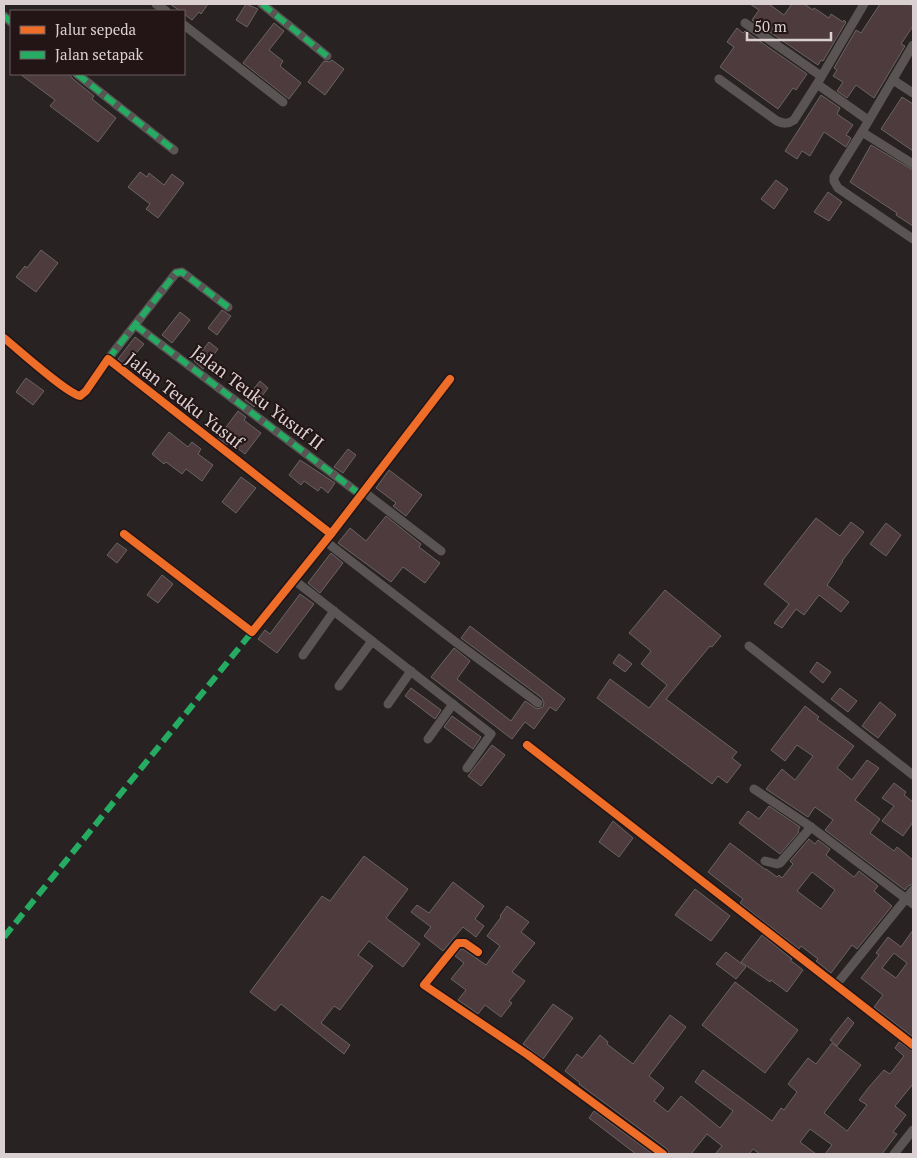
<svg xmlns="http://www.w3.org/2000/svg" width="917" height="1158" viewBox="0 0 917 1158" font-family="'PT Serif',serif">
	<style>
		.building { fill: #4d3b3e; stroke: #6a6464; fill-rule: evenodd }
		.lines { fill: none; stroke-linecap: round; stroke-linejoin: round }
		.street { stroke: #5a5455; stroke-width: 9 }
		.quiet { stroke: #26ab63; stroke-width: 6; stroke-dasharray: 12 6; stroke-linecap: butt }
		.cycleway-casing { stroke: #231416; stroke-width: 11 }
		.cycleway { stroke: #ee6e29; stroke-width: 8 }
		.labels { text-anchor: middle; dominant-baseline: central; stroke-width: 4; stroke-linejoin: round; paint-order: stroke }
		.street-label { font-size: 18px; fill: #dad0d1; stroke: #231416 }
	</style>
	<rect width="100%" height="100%" fill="#282222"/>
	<!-- building -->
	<g class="building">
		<polygon points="170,4 208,4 201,14 199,12 192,20 184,14 184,11 180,11"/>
		<polygon points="246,4 258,9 247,27 236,20"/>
		<polygon points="750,4 769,4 784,15 792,4 804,4 813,10 814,8 829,18 831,14 843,22 844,20 846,22 823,61 821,60 818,65 752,20 759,10"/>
		<polygon points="880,4 910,4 913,6 913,26 901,44 905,46 874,98 856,85 847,98 837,91 843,82 833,76 837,70 834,68 856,30 861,33"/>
		<polygon points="274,23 284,31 269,50 283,61 280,66 301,83 289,99 243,63"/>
		<polygon points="737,28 743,33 745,31 807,74 796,90 793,88 778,109 720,67 734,47 727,42"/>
		<polygon points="332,60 344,69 325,95 308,82 324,61 329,62"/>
		<polygon points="20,74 69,74 73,79 94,96 92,99 116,118 98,142 50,106 55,100"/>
		<polygon points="821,95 840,108 837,114 853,125 846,135 851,138 846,147 824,132 810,156 802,151 797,159 785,151"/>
		<polygon points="902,97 913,104 913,151 881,129"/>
		<polygon points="871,145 913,170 913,226 896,215 897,213 850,182"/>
		<polygon points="140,172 147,177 149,173 164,185 172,174 184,183 158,218 146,209 150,204 128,187"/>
		<polygon points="776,180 788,189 774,209 761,199"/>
		<polygon points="828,192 842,202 829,221 814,212"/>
		<polygon points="41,250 58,263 36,292 16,277 25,266 27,268"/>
		<polygon points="222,310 231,316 217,335 208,328"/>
		<polygon points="180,312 190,320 172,343 162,335"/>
		<polygon points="135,337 144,344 126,365 118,359"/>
		<polygon points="209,342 218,349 203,369 194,361"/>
		<polygon points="26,378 44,391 33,405 16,392"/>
		<polygon points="260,381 268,388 254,407 245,400"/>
		<polygon points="238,411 246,417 244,420 245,421 261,433 245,454 229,442 227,445 218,438"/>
		<polygon points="169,432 188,447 192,442 201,449 198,454 213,465 202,481 186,469 182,474 166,462 164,464 152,454"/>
		<polygon points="348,449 356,455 343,473 334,467"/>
		<polygon points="300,460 335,483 328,493 321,487 318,491 304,481 301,485 289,475"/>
		<polygon points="389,470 422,495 406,516 393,506 396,503 376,488"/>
		<polygon points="241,477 256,488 236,513 222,502"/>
		<polygon points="386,516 421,544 419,547 440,563 425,583 403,567 391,582 338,543 350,528 366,541"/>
		<polygon points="816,518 840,536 851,522 864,532 842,561 843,561 827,585 849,602 841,612 819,595 804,615 796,609 782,628 774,623 789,604 764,584"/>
		<polygon points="886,523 901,535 886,556 870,544"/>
		<polygon points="117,543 127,550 117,563 107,555"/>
		<polygon points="331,553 343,563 320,593 308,583"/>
		<polygon points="162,575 173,584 158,603 147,595"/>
		<polygon points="665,590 721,636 712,647 710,646 666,699 737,752 732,758 741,765 727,783 718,776 712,784 597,698 610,679 649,708 667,685 641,664 651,651 629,633"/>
		<polygon points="300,594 314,604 277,653 258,639 265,630 270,634"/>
		<polygon points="470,626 565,699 556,711 550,707 534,729 525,722 512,739 431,677 454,648 470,661 457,679 511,721 525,701 537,709 543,707 544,703 542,698 461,638"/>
		<polygon points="619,654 632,664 625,672 613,663"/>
		<polygon points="817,662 831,672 823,683 810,672"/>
		<polygon points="411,688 441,710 435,719 405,696"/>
		<polygon points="840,688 857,701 848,712 831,699"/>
		<polygon points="880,702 896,715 878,738 862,726"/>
		<polygon points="805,706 819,717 817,719 854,746 837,768 852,780 867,760 879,768 855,800 880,819 870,833 894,851 897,847 913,860 913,884 908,886 905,890 825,830 833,820 815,807 808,817 766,789 782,769 795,780 813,756 797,745 785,761 771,750"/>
		<polygon points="452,716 481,737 473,749 444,727"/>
		<polygon points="492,745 505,755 481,786 468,776"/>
		<polygon points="894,783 906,792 904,795 913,802 913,822 903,836 882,821 894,806 882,798"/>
		<polygon points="769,806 800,827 798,831 799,832 780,854 739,823 748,811 759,819"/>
		<polygon points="613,821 633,838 619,857 599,842"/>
		<path d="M809 839 815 844 818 840 830 849 826 855 854 877 859 871 878 886 874 891 892 906 857 949 852 945 831 973 816 961 818 959 801 946 799 949 740 903 743 899 708 872 730 843 766 870V869L777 877 779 875 782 878 793 864 790 861ZM812 872 835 890 821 909 797 891Z"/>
		<polygon points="364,856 408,889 386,918 420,944 403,967 369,941 358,955 373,966 340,1010 334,1006 321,1023 350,1045 344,1054 281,1004 275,1011 250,992 322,896 330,901"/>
		<polygon points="453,882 484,906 475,919 484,926 476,937 463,927 443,951 424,936 431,927 411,912 417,905 429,913"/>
		<polygon points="695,889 730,916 711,941 675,915"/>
		<polygon points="507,906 529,922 521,932 535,943 512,972 525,981 509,1001 512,1003 501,1017 485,1005 478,1014 458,1000 466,990 451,979 464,963 455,956 461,949 463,949 486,965 500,946 487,936 501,917 500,916"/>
		<path d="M913 930V1037L874 1007 883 995 861 978 879 955 876 953 888 937 901 947ZM894 953 907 963 896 978 882 968Z"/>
		<polygon points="762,935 792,959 790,960 803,970 787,992 771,980 770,982 741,962"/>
		<polygon points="726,952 746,967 736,979 716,964"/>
		<polygon points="735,982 798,1030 765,1073 702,1025"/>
		<polygon points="553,1004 573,1018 543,1059 523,1044"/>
		<polygon points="670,1015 686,1027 649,1076 664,1088 654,1101 668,1112 681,1096 720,1128 733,1111 695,1082 703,1070 772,1121 781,1108 784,1110 797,1092 788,1084 808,1058 816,1064 832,1043 861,1065 824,1113 847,1131 867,1105 859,1100 869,1087 884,1070 890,1074 904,1056 895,1048 899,1042 913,1051 913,1084 895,1106 906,1115 893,1132 897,1134 882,1154 825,1154 832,1145 810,1129 800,1142 816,1154 760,1154 753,1149 749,1154 715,1154 722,1146 707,1134 691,1154 669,1154 667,1149 579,1084 580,1083 565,1071 577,1054 582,1058 600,1035 608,1042 607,1044 633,1064"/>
		<polygon points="848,1017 854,1023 837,1046 830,1040"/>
		<polygon points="594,1111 653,1154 636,1154 589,1118"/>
	</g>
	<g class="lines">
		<!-- street -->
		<g class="street">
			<polyline points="156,4 166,11"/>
			<polyline points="262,4 327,56"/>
			<polyline points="4,16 11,22"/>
			<polyline points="745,23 821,76"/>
			<polyline points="184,25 283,102"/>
			<polyline points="913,45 862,132 834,177 834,181 838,188 913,239"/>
			<polyline points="77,74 174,150"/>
			<path d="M719 79 777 121C784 124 788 124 794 120L817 84 864 4"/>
			<polyline points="893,80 913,93"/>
			<polyline points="817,84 868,120"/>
			<polyline points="862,132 913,164"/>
			<polyline points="135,325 361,495"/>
			<path d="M4 338C19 350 65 392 80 396L86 391 108 359 331 534"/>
			<polyline points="108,359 176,273 182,272 228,307"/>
			<polyline points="364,492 441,551"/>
			<polyline points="124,534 252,632 331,534 450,379"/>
			<polyline points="325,541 453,640 538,703"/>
			<polyline points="294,580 491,734 467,768"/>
			<polyline points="749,646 913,775"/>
			<polyline points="303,655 334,611"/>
			<polyline points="339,686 372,641"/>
			<polyline points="388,704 411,671"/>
			<polyline points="428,739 453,704"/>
			<polyline points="527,745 913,1045"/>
			<polyline points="754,789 811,827 913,904"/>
			<polyline points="765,861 777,864 780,863 811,827"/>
			<polyline points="478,952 465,943 458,943 424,985 528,1055 663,1154"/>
			<polyline points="836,985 913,890"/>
			<polyline points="894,1154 913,1130"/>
		</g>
		<!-- quiet -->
		<g class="quiet">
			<polyline points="262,4 327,56"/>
			<polyline points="4,16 11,22"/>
			<polyline points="77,74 174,150"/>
			<polyline points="135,325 361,495"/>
			<polyline points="108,359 176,273 182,272 228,307"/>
			<polyline points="4,937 252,632"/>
		</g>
		<defs>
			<g id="cycleway">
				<path d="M4 338C19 350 65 392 80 396L86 391 108 359 331 534"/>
				<polyline points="124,534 252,632 331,534 450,379"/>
				<polyline points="527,745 913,1045"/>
				<polyline points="478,952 465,943 458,943 424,985 528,1055 663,1154"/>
			</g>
		</defs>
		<!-- cycleway casing -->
		<use href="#cycleway" class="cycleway-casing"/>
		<!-- cycleway -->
		<use href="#cycleway" class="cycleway"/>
	</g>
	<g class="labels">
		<!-- street labels -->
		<g class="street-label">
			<text transform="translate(258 397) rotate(37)">Jalan Teuku Yusuf II</text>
			<text transform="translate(185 400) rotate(38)">Jalan Teuku Yusuf</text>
		</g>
	</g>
	<!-- border -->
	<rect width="917" height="1158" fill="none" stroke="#dad0d1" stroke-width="10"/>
	<!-- legend -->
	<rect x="10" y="10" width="175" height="65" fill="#231416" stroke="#6c5f61"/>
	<rect x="20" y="26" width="25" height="8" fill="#ee6e29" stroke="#6c5f61"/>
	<text x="55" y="35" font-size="15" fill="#dad0d1">Jalur sepeda</text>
	<rect x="20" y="51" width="25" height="8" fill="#26ab63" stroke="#6c5f61"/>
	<text x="55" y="60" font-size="15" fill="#dad0d1">Jalan setapak</text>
	<!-- scale -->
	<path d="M747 32v8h84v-8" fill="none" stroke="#dad0d1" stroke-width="2.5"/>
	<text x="754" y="32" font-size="15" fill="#dad0d1" stroke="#231416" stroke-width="4" paint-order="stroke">50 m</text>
</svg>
